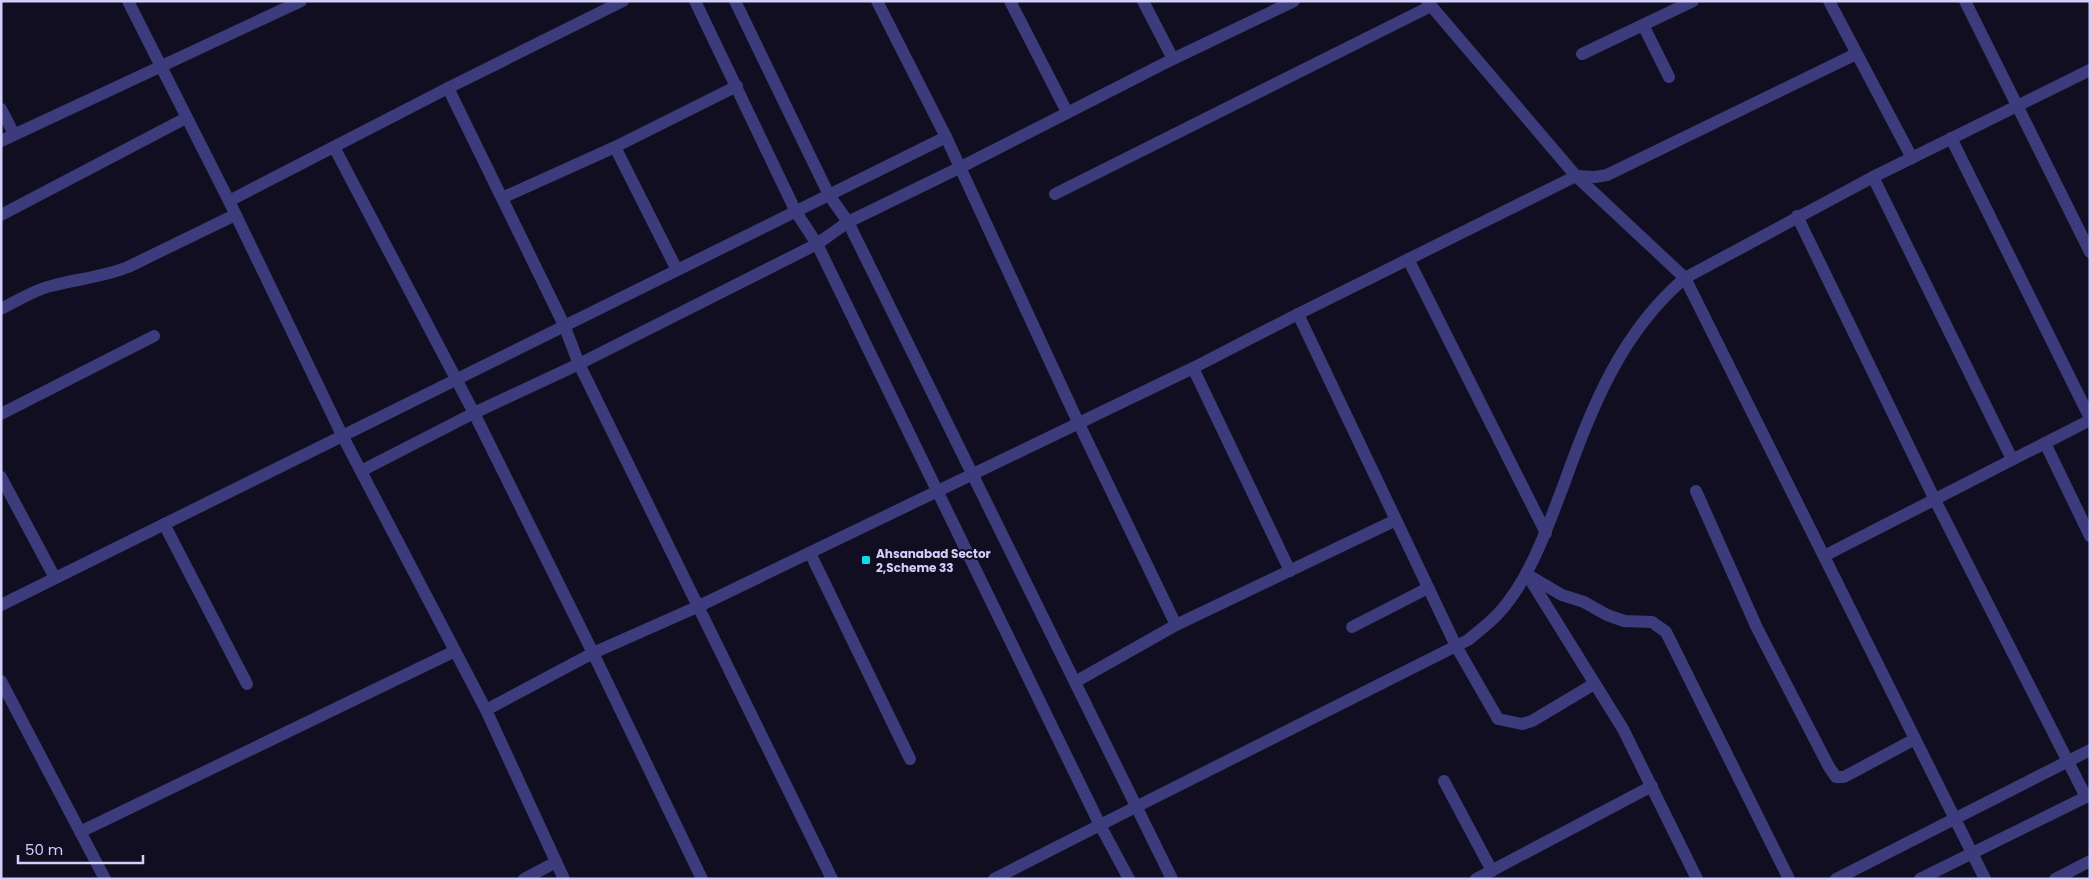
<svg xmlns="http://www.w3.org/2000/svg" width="2091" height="880" viewBox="0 0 2091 880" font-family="Poppins,sans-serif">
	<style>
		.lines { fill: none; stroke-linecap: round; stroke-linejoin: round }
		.minor { stroke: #3c3b7c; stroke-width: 12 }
		.poi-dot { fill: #0bdbec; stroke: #100e20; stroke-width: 2 }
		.labels { text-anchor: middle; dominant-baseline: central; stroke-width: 4; stroke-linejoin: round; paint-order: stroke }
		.poi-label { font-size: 12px; font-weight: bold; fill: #d3cffd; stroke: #100e20; text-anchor: start }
	</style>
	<rect width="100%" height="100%" fill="#100e20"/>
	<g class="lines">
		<!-- minor -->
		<g class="minor">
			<polyline points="128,1 229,201 342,435 486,710 564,879"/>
			<path d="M695 1 796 212 817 244 1100 825 1468 640C1478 632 1488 624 1497 615 1530 580 1547 528 1564 484 1591 408 1622 331 1685 278L1873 177 2090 70"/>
			<polyline points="735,1 829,195 848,222 1172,879"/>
			<polyline points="877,1 946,137 1078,422 1176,625"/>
			<polyline points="1010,1 1067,112"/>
			<polyline points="1143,1 1173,59"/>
			<polyline points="1427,1 1576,176 1685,278 1985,879"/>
			<polyline points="1829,1 1912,158"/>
			<polyline points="1965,1 2090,252"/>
			<polyline points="1643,25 1669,77"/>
			<polyline points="1582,54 1693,1"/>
			<polyline points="448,88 564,325 579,364 832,879"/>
			<polyline points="1,109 14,134"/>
			<polyline points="1951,138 2090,418"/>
			<polyline points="1,141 301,1"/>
			<polyline points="334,147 474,413 593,653 702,879"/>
			<polyline points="615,147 677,270"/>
			<polyline points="1873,177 2012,459"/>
			<polyline points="1055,194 1431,6"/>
			<polyline points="502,198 615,147 737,86"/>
			<polyline points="229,201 448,88 623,1"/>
			<polyline points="1,215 186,118"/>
			<polyline points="1797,216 1934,498 2086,797"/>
			<polyline points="1408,259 1546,533"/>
			<path d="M1 309C17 301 34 290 51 286 77 279 103 277 128 267L235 215"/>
			<polyline points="1298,314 1456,646 1498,719 1522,724 1532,721 1594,684"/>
			<polyline points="1193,368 1290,571"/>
			<polyline points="1,414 154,336"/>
			<polyline points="2045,443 2090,536"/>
			<polyline points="361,471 474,413 579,364 817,244 848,222 959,168 1173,59 1294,1"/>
			<polyline points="1,477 55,578"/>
			<polyline points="1696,491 1757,628 1829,767 1836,777 1844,777 1915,739"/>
			<polyline points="164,524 247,684"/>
			<polyline points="810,553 910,759"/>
			<polyline points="1824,556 2090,420"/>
			<polyline points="1526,574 1562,595 1584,602 1607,615 1624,621 1652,622 1666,632 1789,879"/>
			<polyline points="1528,576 1623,729 1697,879"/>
			<polyline points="1,605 946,137"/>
			<polyline points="1352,627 1428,588"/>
			<polyline points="1,681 105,879"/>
			<polyline points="1075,682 1176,625 1396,520"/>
			<polyline points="486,710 593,653 697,607 1193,368 1298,314 1576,176 1595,177 1607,175 1856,54"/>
			<polyline points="1444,781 1492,871"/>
			<polyline points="80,832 455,651"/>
			<polyline points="524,879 556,862"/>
			<polyline points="994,879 1100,825 1129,879"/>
			<polyline points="1476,879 1652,786"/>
			<polyline points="1836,879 2090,750"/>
			<polyline points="1920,879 2090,795"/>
			<polyline points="2055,879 2090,861"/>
		</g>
	</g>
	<!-- markers -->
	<rect class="poi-dot" x="861" y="555" width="10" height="10" rx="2.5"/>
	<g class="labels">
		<!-- poi labels -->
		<g class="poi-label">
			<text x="876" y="553">Ahsanabad Sector<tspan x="876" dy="14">2,Scheme 33</tspan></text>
		</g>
	</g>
	<!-- border -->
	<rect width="2091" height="880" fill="none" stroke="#d3cffd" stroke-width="5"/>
	<!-- scale -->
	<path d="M18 855v8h125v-8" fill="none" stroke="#d3cffd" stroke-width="2.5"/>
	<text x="25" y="855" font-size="15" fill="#d3cffd" stroke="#100e20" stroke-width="4" paint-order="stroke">50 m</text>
</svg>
